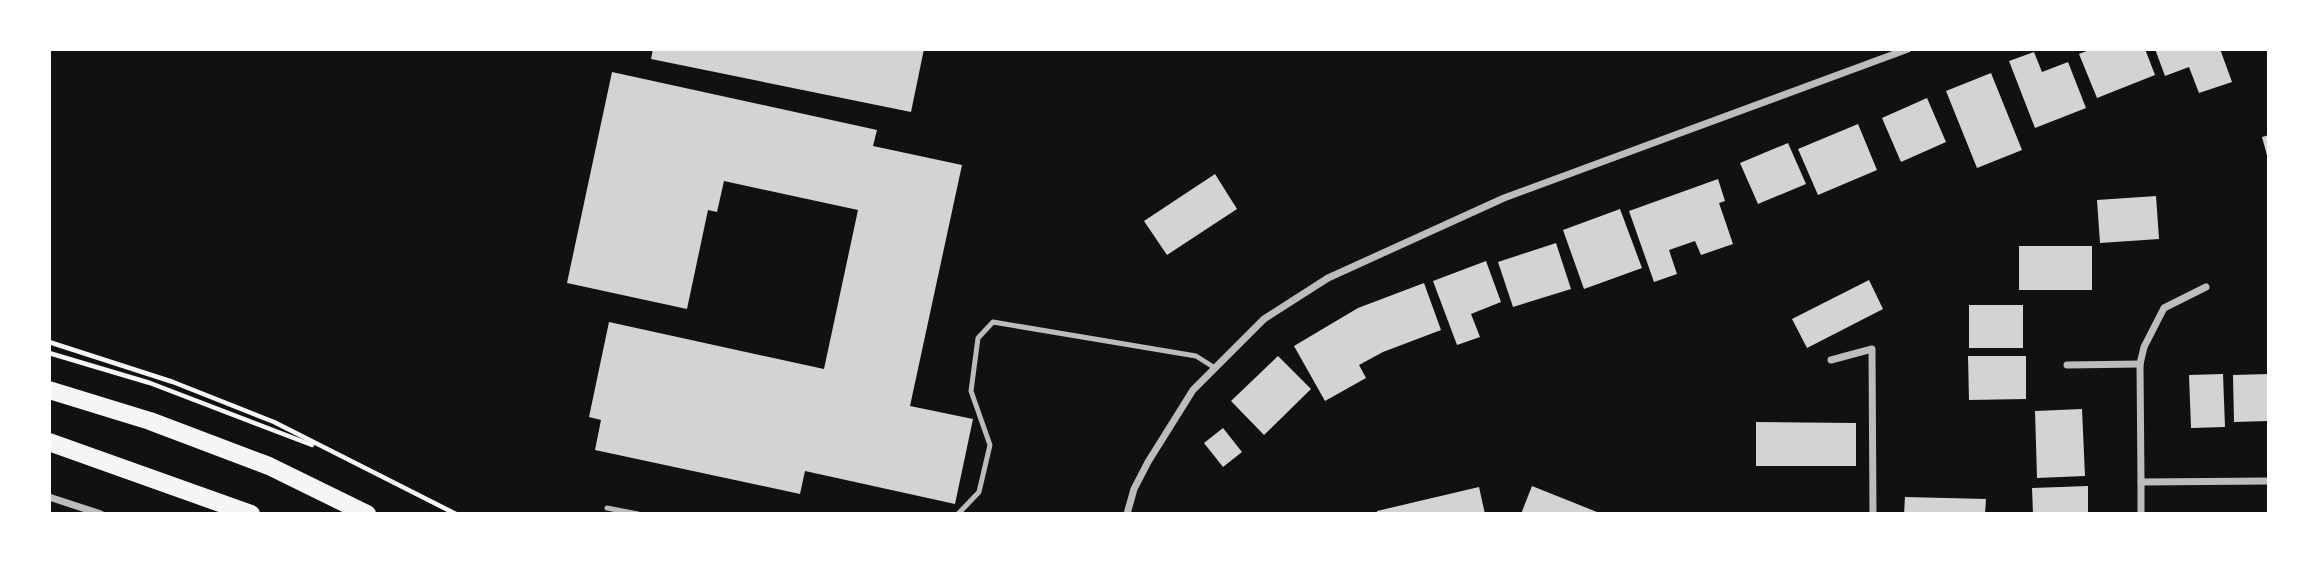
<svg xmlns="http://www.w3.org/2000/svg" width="2318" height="563" viewBox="0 0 2318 563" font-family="Signika,sans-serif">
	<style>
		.building { fill: #d3d3d3 }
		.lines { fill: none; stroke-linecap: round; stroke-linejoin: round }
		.path { stroke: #f5f5f5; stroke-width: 4.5 }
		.service { stroke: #bcbcbc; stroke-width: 5 }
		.minor { stroke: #bcbcbc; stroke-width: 7 }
		.primary { stroke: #f5f5f5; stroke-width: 18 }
	</style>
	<rect width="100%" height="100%" fill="#111"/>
	<!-- building -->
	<g class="building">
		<polygon points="653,49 924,49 911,112 651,59"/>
		<polygon points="2092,49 2145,49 2155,75 2097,98 2079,54"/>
		<polygon points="2155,49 2220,49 2232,82 2199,93 2189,67 2165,76"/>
		<polygon points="2034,52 2042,72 2068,62 2086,108 2035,128 2009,61"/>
		<polygon points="612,72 877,130 873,146 962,165 910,406 973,419 955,504 805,471 800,494 595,450 601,420 589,417 609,322 824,369 858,210 724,181 717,212 708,210 687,309 567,283"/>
		<polygon points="1991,73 2022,150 1977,168 1946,91"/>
		<polygon points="1927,98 1946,142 1901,162 1882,118"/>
		<polygon points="1858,124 1877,170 1818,195 1798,149"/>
		<polygon points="2269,135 2269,159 2268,159 2262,137"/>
		<polygon points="1788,143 1806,184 1758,204 1740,163"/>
		<polygon points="1215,174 1237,209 1167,255 1144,221"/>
		<polygon points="1718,179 1725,201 1719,203 1733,244 1701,255 1695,241 1669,250 1677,274 1654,282 1629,211"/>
		<polygon points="2156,196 2159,239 2100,243 2097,200"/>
		<polygon points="1620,209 1642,268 1584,289 1563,230"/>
		<polygon points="1556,243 1571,289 1513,307 1498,262"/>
		<rect x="2019" y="246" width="73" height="44"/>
		<polygon points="1486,261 1501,302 1471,314 1480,337 1457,345 1433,281"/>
		<polygon points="1869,280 1883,309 1807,348 1792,319"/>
		<polygon points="1424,283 1441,330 1383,352 1359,365 1366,378 1325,401 1294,346 1358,308"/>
		<rect x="1969" y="305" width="54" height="43"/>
		<polygon points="1278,356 1311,389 1264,435 1231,401"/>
		<polygon points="1968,356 2026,356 2026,399 1969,400"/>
		<polygon points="2223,374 2225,427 2191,428 2189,375"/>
		<polygon points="2269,374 2269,421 2234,422 2233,375"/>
		<polygon points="2082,409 2085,476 2037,478 2035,411"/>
		<polygon points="1756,422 1856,423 1856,466 1756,466"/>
		<polygon points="1223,428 1242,452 1223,467 1204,443"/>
		<polygon points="1532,486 1602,514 1521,514"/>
		<polygon points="2088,486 2088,514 2033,514 2032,488"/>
		<polygon points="1479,487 1485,514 1377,514 1377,511"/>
		<polygon points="1905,497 1986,499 1985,514 1904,514"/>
	</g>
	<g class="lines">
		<!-- path -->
		<g class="path">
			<polyline points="49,342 173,382 274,422 456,514"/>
			<polyline points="49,353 150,383 312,445"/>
		</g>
		<!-- service -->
		<g class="service">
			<polyline points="607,508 638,514"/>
			<polyline points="958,514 979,492 990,445 971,391 978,338 993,322 1196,356 1215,368"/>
		</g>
		<!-- minor -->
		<g class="minor">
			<polyline points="1831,360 1872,349 1873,514"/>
			<polyline points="2067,365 2140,364"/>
			<polyline points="2141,482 2140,364 2144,347 2164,308 2206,287"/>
			<polyline points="49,497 101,514"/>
			<polyline points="1127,514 1134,489 1148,462 1193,390 1264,319 1328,278 1504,198 1908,49"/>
			<polyline points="2141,514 2141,482 2269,481"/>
		</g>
		<!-- primary -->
		<g class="primary">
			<polyline points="49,390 150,421 269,466 367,514"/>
			<polyline points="49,442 251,514"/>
		</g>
	</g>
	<!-- border -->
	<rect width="2318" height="563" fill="none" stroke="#ffffff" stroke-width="102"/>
</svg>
